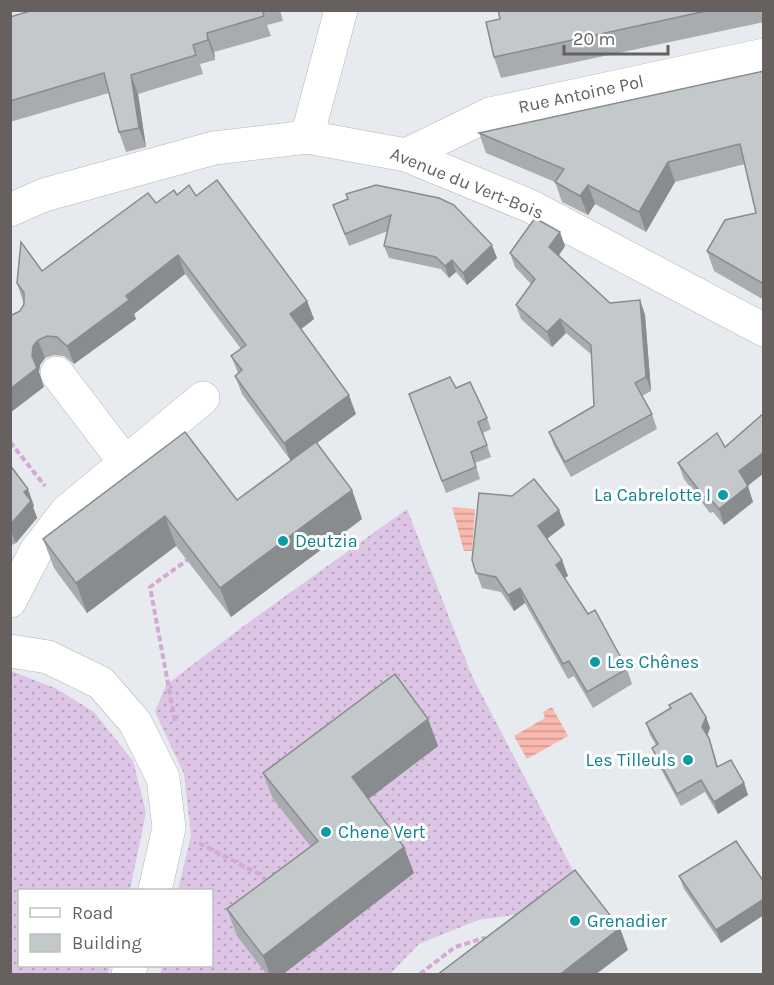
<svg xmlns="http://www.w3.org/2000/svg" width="774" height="985" viewBox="0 0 774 985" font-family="Karla,sans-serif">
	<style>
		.grass { fill: url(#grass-dots) }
		.water { fill: url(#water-rules) }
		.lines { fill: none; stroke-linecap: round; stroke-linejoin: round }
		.minor-casing { stroke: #b8b4b2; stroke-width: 34 }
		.path { stroke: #d4a9d6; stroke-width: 4; stroke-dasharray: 6 3; stroke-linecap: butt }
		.minor { stroke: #fff; stroke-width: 33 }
		.wall { fill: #a8acaf }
		.shaded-wall { fill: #888c8e }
		.building { fill: #c3c8cb; stroke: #888c8e; stroke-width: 1.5 }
		.culture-dot { fill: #0f9aa8; stroke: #fff; stroke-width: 2 }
		.labels { text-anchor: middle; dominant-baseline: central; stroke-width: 6; stroke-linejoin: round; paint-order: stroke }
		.street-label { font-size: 18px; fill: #66605e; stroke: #fff }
		.culture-label { font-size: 18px; fill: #0d838f; stroke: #fff; text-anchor: start }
	</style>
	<defs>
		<pattern id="grass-dots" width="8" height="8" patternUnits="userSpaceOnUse" patternTransform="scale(1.5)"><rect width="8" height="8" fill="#dcc5e5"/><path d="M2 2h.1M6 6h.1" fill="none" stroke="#b6a3bd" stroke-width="1.8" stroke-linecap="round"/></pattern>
		<pattern id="water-rules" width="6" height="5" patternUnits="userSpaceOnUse" patternTransform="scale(1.5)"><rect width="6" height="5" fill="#f9b8ad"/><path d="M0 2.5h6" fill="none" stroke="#cd9990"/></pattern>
	</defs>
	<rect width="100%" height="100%" fill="#e7ebef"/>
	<!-- grass -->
	<g class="grass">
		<polygon points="407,509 472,676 577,878 528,913 478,920 419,944 390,974 160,974 162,966 212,966 212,890 178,890 191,836 184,774 155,712 166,685 245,625"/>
		<polygon points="11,671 57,689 94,712 133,761 146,812 130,890 20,890 20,966 110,966 108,974 11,974"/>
	</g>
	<!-- water -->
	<g class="water">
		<polygon points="452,507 475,509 472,551 464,551"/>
		<polygon points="552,707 568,736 527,759 514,736 545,718 543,712"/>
	</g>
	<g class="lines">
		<defs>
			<g id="minor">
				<polyline points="307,137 341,10"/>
				<polyline points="406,155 490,114 764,55"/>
				<polyline points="10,210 44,195 214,148 307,137 406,155 530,206 764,330"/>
				<polyline points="57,373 124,461"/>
				<polyline points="10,601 36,551 66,512 203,398"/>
				<polyline points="10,651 48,657 101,683 135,722 163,778 169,828 155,890"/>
				<polyline points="128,974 131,966"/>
			</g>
		</defs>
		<!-- minor casing -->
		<use href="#minor" class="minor-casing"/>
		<!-- path -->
		<g class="path">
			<polyline points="10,442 45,486"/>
			<polyline points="175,721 150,587 187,560"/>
			<polyline points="199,843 261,875 267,882"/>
			<polyline points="420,974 455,947 484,938 485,941"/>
		</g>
		<!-- minor -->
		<use href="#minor" class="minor"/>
	</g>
	<!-- wall -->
	<g class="wall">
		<polygon points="33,10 280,10 283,21 267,25 271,36 214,52 215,60 200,64 203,74 138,94 146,147 126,152 119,132 109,93 10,122 10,17"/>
		<polygon points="498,10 764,10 764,22 501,78 494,57 500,19"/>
		<polygon points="764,71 764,300 714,271 707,251 756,213 745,164 675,182 646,232 595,204 588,215 562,202 555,182 486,153 479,133"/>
		<polygon points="346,194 497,258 467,285 456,272 449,278 441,269 389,258 384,246 388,231 349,246 333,205 348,199"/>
		<polygon points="177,195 196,196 307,301 314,319 301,329 356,414 317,443 352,490 362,519 231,617 176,546 87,613 54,568 43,539 237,500 291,461 242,394 235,376 238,373 231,356 241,349 185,274 134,314 136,319 74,364 64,356 54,355 45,358 40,365 39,372 44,387 12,316 20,311 24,304 17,283 42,271 156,203"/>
		<polygon points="565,246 559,255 610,303 640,300 645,315 651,391 642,396 652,414 657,429 571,477 554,446 549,432 594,406 592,355 566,333 552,347 521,319 516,305 531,284 515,267 510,253"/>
		<polygon points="456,388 487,418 491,429 483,433 491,457 475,463 480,479 446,493 409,394"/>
		<polygon points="764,413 764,473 747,486 753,502 724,525 713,512 710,513 684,479 678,463 725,447"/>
		<polygon points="10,465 34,506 33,507 37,518 16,543 10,546"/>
		<polygon points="565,525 547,539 568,576 564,578 588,614 627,669 632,684 593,708 574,676 568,679 525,603 514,611 501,592 482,588 472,560"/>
		<polygon points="706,717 710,728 707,736 713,750 718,767 744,783 748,795 718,814 705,792 681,806 656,760 652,748 656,745 650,735 646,723"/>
		<polygon points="428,719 438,746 368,799 414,873 282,975 267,975 237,936 227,909 311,847 273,799 263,773"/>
		<polygon points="679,876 764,882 721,943 684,889"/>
	</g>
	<!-- shaded-wall -->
	<g class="shaded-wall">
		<polygon points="207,33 214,52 215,60 208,40"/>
		<polygon points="131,75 138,94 146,147 139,128"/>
		<polygon points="668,162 675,182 646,232 639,212"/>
		<polygon points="588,185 595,204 588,215 580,196"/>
		<polygon points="560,232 565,246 555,261 549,247"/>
		<polygon points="492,245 497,258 467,285 463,273"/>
		<polygon points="178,255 185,274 134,314 136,319 74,364 67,346 126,296"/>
		<polygon points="452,260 456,272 449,278 445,266"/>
		<polygon points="640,300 645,315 651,391 646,377"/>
		<polygon points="307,301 314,319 296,333 290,314"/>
		<polygon points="560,319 566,333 552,347 547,332"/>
		<polygon points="38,340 45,358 40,365 39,372 44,387 10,413 10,389 32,356 33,346"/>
		<polygon points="349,395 356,414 291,462 284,443"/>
		<polygon points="764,452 764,473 745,488 739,471"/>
		<polygon points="748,486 753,502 724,525 719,509"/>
		<polygon points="28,489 34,506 33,507 37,518 16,543 10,529 10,525 24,492"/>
		<polygon points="352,490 362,519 231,617 220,588"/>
		<polygon points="559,510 565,525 544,541 538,526"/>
		<polygon points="165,516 176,546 87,613 76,583"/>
		<polygon points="562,560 568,576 561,580 556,565"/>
		<polygon points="520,588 525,603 514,611 508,595"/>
		<polygon points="706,717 710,728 706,739 702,727"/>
		<polygon points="428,719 438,746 362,804 352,777"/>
		<polygon points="709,738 713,750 721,779 717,767"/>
		<polygon points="744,783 748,795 718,814 714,802"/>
		<polygon points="404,847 414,873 282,975 270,975 263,956"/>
		<polygon points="764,899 764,915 721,943 716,930"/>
		<polygon points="620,928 628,950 595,975 559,975"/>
	</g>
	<!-- building -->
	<g class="building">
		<polygon points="33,10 262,10 264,16 207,33 208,40 193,45 196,55 131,75 139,128 119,132 104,73 10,101 10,17"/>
		<polygon points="498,10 711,10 494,57 486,22 500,19"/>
		<polygon points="764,71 764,283 762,283 707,251 725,220 756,213 740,144 668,162 639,212 588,185 580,196 555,182 564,169 479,133"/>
		<polygon points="217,180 307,301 290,314 349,395 284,443 235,376 242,370 231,356 246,345 178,255 126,296 129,300 67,346 57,337 47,336 38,340 33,346 32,356 37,368 10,389 10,316 20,311 24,304 24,293 17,283 21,242 42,271 148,193 156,203 174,190 177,195 189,185 196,196"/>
		<polygon points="376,185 439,198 454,205 492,245 463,273 452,260 445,266 436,257 384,246 391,215 345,234 333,205 348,199 346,194"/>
		<polygon points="535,218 560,232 549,247 610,303 640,300 646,377 635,383 652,414 565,462 549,432 594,406 591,345 560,319 547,332 516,305 535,279 510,253"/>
		<polygon points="450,377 456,388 470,382 487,418 478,422 487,445 471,452 476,467 442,481 409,394"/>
		<polygon points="764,413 764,452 739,471 748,486 719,509 707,495 704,497 678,463 717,433 725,447"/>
		<polygon points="185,432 237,500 316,442 352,490 220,588 165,516 76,583 43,539"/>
		<polygon points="10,465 28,489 24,492 31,501 10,525"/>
		<polygon points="534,479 559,510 538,526 562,560 556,565 588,614 595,610 627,669 587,692 569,661 563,664 520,588 508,595 496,577 476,573 472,560 479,493 512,496"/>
		<polygon points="395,674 428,719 352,777 404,847 263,956 227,909 318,841 263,773"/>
		<polygon points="691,693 706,717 702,727 709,738 717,767 731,760 744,783 714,802 701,780 677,794 652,748 658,744 646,723 671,708 669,705"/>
		<polygon points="736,841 764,882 764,899 716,930 679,876"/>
		<polygon points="575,870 620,928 559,975 437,975"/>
	</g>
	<!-- markers -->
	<g class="culture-dot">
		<circle cx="723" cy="495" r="6"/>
		<circle cx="283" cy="541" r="6"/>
		<circle cx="595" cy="662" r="6"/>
		<circle cx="688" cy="760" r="6"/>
		<circle cx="326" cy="832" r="6"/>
		<circle cx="575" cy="921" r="6"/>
	</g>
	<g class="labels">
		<!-- street labels -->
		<g class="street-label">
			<text transform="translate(581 94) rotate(-12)">Rue Antoine Pol</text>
			<text transform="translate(467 183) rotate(22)">Avenue du Vert-Bois</text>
		</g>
		<!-- culture labels -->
		<g class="culture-label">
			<text x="711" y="495" text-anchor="end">La Cabrelotte I</text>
			<text x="295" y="541">Deutzia</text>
			<text x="607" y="662">Les Chênes</text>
			<text x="676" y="760" text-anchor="end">Les Tilleuls</text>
			<text x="338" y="832">Chene Vert</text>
			<text x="587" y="921">Grenadier</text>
		</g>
	</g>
	<!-- border -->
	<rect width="774" height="985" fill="none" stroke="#66605e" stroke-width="24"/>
	<!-- legend -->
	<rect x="18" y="889" width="195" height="78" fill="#ffffff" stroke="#c2bfbf" stroke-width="1.5"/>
	<rect x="30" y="908" width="30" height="9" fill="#ffffff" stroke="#c2bfbf" stroke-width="1.5"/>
	<text x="72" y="919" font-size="18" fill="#66605e">Road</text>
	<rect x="30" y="934" width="30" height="18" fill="#c3c8cb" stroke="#c2bfbf" stroke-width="1.5"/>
	<text x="72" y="949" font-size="18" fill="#66605e">Building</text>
	<!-- scale -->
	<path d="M564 45v9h104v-9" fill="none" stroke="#66605e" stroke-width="3"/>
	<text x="573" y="45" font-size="18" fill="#66605e" stroke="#ffffff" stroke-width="4.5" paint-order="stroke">20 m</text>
</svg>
